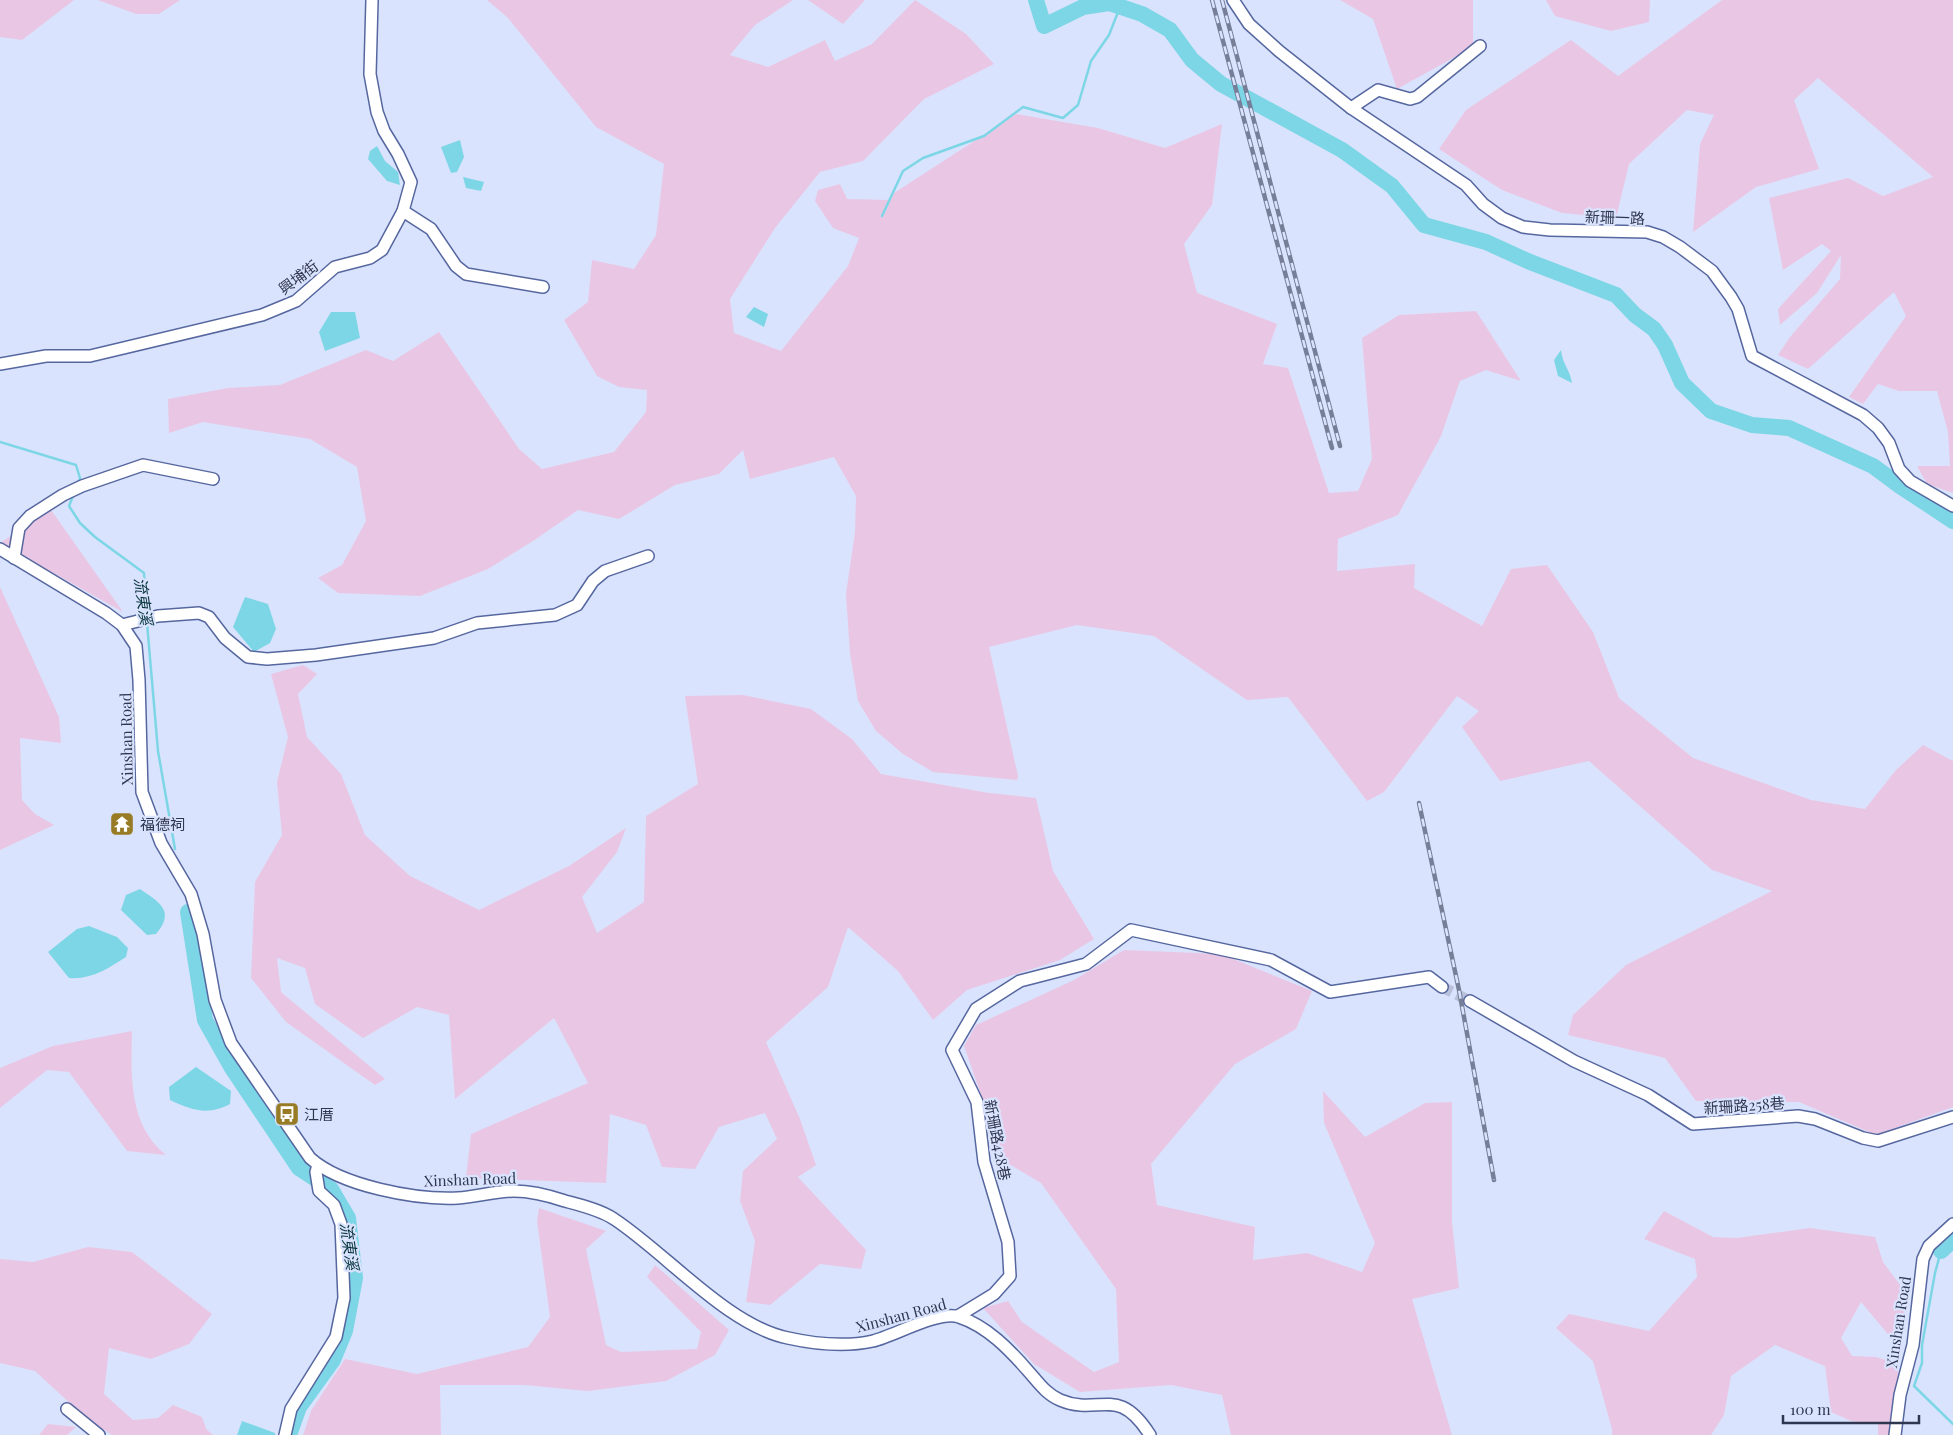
<svg xmlns="http://www.w3.org/2000/svg" width="1953" height="1435" viewBox="0 0 1953 1435" font-family="'Playfair Display','Noto Sans TC',serif">
	<style>
		.green { fill: #e9c7e4 }
		.water { fill: #7dd6e6 }
		.lines { fill: none; stroke-linecap: round; stroke-linejoin: round }
		.stream { stroke: #7dd6e6; stroke-width: 2.5 }
		.river { stroke: #7dd6e6; stroke-width: 16 }
		.minor-tunnel { stroke: #b8c0da; stroke-width: 11; stroke-dasharray: 11 5.5; stroke-linecap: butt }
		.minor-casing { stroke: #56679f; stroke-width: 14 }
		.minor { stroke: #fff; stroke-width: 11 }
		.rail-casing { stroke: #767e98; stroke-width: 4.5 }
		.rail { stroke: #dae3fd; stroke-width: 2.5; stroke-dasharray: 8; stroke-linecap: butt }
		.labels { text-anchor: middle; dominant-baseline: central; stroke-width: 4.5; stroke-linejoin: round; paint-order: stroke }
		.street-label { font-size: 15px; fill: #2f3650; stroke: #dae3fd }
		.poi-label { font-size: 15px; fill: #2f3650; stroke: #dae3fd; text-anchor: start }
		.water-label { font-size: 16px; font-style: italic; fill: #08353c; stroke: #dae3fd }
	</style>
	<rect width="100%" height="100%" fill="#dae3fd"/>
	<!-- green -->
	<g class="green">
		<polygon points="0,0 74,0 22,40 0,37"/>
		<polygon points="98,0 180,0 159,14 136,14"/>
		<polygon points="487,0 793,0 755,25 730,55 768,67 825,40 835,61 872,44 915,0 966,34 994,64 924,99 863,161 820,172 775,228 730,299 734,333 781,351 848,266 859,238 833,228 815,201 818,190 840,184 847,199 889,200 891,195 1016,114 1098,128 1165,148 1222,124 1212,205 1184,244 1197,293 1277,324 1263,364 1288,368 1329,493 1358,491 1372,459 1362,338 1399,315 1476,311 1521,381 1486,370 1460,381 1441,436 1398,515 1338,539 1337,571 1415,564 1414,588 1482,626 1511,569 1547,565 1593,632 1619,698 1693,758 1811,800 1865,809 1896,770 1923,745 1953,761 1953,1107 1876,1135 1799,1102 1696,1101 1665,1058 1568,1035 1573,1015 1626,965 1772,891 1712,870 1589,761 1500,781 1462,727 1479,711 1457,696 1384,792 1367,801 1288,697 1247,700 1154,636 1077,625 989,647 1018,776 1017,780 933,772 903,754 876,731 858,701 850,654 846,594 855,532 856,496 834,457 750,479 743,450 719,474 675,485 619,519 578,510 533,541 488,569 420,596 338,593 318,578 342,565 366,521 357,467 310,439 203,422 169,433 168,399 228,388 280,385 366,350 393,361 439,332 519,449 542,469 614,452 646,412 647,390 619,387 597,376 564,320 588,302 592,260 634,269 656,235 664,164 596,127 508,18"/>
		<polygon points="808,0 865,0 843,24"/>
		<polygon points="1340,0 1473,0 1473,47 1397,89 1373,19"/>
		<polygon points="1546,0 1650,0 1649,22 1611,31 1555,16"/>
		<polygon points="1722,0 1953,0 1953,493 1927,484 1917,466 1950,466 1948,432 1937,391 1899,391 1878,384 1863,404 1849,397 1906,316 1894,292 1808,369 1778,355 1790,337 1840,279 1841,255 1817,293 1780,325 1778,309 1831,251 1822,244 1783,270 1769,198 1848,178 1883,196 1933,177 1818,78 1794,100 1819,169 1756,187 1693,232 1700,144 1714,115 1687,110 1629,164 1616,218 1562,213 1502,190 1439,149 1466,110 1571,40 1618,76"/>
		<polygon points="51,510 123,612 0,543"/>
		<polygon points="0,587 59,717 61,743 20,738 22,800 35,814 54,825 0,850"/>
		<polygon points="303,665 317,674 298,694 307,737 341,774 365,835 410,876 479,910 569,866 626,828 617,852 582,897 597,933 644,902 646,816 698,784 685,696 743,695 811,709 852,739 881,774 989,793 1036,798 1053,871 1094,939 1060,960 967,990 933,1020 898,971 848,927 828,987 766,1042 800,1119 816,1165 798,1177 866,1250 861,1269 820,1264 770,1305 746,1302 755,1241 740,1201 743,1171 777,1139 765,1113 719,1127 695,1169 662,1167 646,1125 610,1114 606,1183 466,1178 471,1134 588,1083 554,1018 455,1099 449,1015 417,1007 363,1038 315,1004 305,968 277,958 281,992 385,1079 375,1085 286,1022 251,978 255,882 282,835 277,782 288,737 271,674"/>
		<polygon points="1124,950 1221,954 1312,991 1296,1029 1235,1064 1151,1164 1157,1205 1255,1227 1253,1260 1307,1253 1362,1272 1375,1243 1324,1123 1323,1091 1365,1137 1425,1103 1452,1102 1452,1222 1459,1288 1412,1299 1452,1435 1231,1435 1222,1395 1171,1385 1080,1392 1034,1364 983,1308 1008,1301 1022,1322 1094,1372 1119,1362 1116,1289 1041,1183 1004,1161 964,1046 976,1025 1074,980"/>
		<path d="M132 1031C131 1074 128 1125 166 1155L127 1151 69 1072 47 1070 0 1108V1068L53 1046Z"/>
		<polygon points="539,1208 606,1231 586,1249 606,1345 621,1352 697,1349 701,1332 647,1277 655,1265 729,1330 715,1355 666,1381 588,1391 524,1385 440,1385 441,1435 303,1435 311,1411 345,1359 417,1374 528,1347 550,1317 537,1221"/>
		<polygon points="1664,1211 1713,1237 1737,1238 1810,1228 1875,1237 1883,1262 1906,1293 1902,1351 1861,1302 1841,1338 1852,1356 1876,1357 1898,1364 1899,1406 1888,1435 1878,1435 1878,1424 1851,1421 1831,1412 1825,1366 1775,1345 1731,1376 1724,1415 1711,1435 1612,1435 1612,1429 1593,1361 1556,1328 1569,1314 1649,1331 1697,1277 1695,1259 1644,1239"/>
		<polygon points="88,1247 132,1252 212,1314 189,1344 151,1359 109,1348 104,1394 133,1420 158,1418 173,1405 202,1417 206,1429 213,1435 112,1435 86,1418 35,1371 0,1363 0,1259 33,1262"/>
		<polygon points="48,1424 76,1427 67,1435 39,1435"/>
	</g>
	<!-- water -->
	<g class="water">
		<polygon points="460,140 464,157 457,172 451,173 441,147"/>
		<polygon points="377,146 385,161 398,172 400,185 387,181 368,159 370,151"/>
		<polygon points="463,177 484,182 481,191 466,188"/>
		<polygon points="754,307 768,314 764,327 746,317"/>
		<polygon points="331,312 355,312 360,338 325,351 319,332"/>
		<path d="M1561 350C1563 366 1570 369 1572 383L1558 376 1554 360Z"/>
		<polygon points="245,597 268,604 276,629 270,643 254,652 233,627"/>
		<path d="M140 889C159 902 176 911 156 934L147 935 121 910 126 895Z"/>
		<path d="M89 926 117 937 128 948 126 957C109 968 91 980 69 978L48 952 77 929Z"/>
		<path d="M196 1067 231 1091 230 1104C208 1116 191 1110 170 1100L169 1087Z"/>
		<polygon points="242,1421 275,1433 275,1435 237,1435"/>
	</g>
	<g class="lines">
		<!-- stream -->
		<g class="stream">
			<polyline points="882,216 903,171 923,158 984,136 1023,107 1063,118 1078,105 1091,61 1109,35 1120,7"/>
			<polyline points="0,442 76,465 80,478 78,484"/>
			<polyline points="73,496 69,506 80,523 95,537 144,573 146,615"/>
			<polyline points="147,623 158,751 175,849"/>
			<polyline points="1941,1251 1935,1273 1922,1345 1922,1363 1914,1386 1953,1424"/>
		</g>
		<!-- river -->
		<g class="river">
			<polyline points="1036,0 1044,26 1083,7 1109,3 1142,14 1170,30 1192,60 1221,84 1342,150 1392,186 1424,225 1486,242 1530,262 1616,295 1635,315 1654,329 1665,345 1682,383 1711,411 1752,425 1789,428 1873,466 1900,486 1953,521"/>
			<polyline points="188,912 205,1020 232,1068 299,1168 331,1189 348,1218 355,1278 345,1331 333,1360 299,1407 289,1435"/>
			<polyline points="1941,1251 1953,1240"/>
		</g>
		<!-- minor-tunnel -->
		<polyline class="minor-tunnel" points="1442,987 1470,1001"/>
		<defs>
			<g id="minor">
				<polyline points="1233,0 1249,24 1279,51 1351,108 1466,185 1483,204 1502,218 1523,227 1550,230 1647,232 1663,237 1680,247 1712,271 1731,297 1738,309 1752,356 1863,415 1878,428 1889,443 1899,469 1910,481 1953,506"/>
				<polyline points="1351,108 1378,90 1410,99 1417,97 1480,46"/>
				<polyline points="403,211 431,229 456,266 466,274 543,287"/>
				<polyline points="0,364 46,356 90,356 262,315 296,301 335,267 370,258 382,250 403,211 411,182 398,154 384,131 377,112 370,74 372,0"/>
				<path d="M0 549 106 613 122 625 136 646 139 680 142 792 161 843 191 894 203 934 215 1000 231 1043 310 1158C341 1186 416 1200 458 1198 476 1197 495 1191 514 1191 530 1191 550 1196 565 1201 580 1205 601 1210 614 1219 666 1253 728 1326 788 1338 815 1344 846 1347 873 1341 894 1336 939 1310 959 1317 987 1326 1010 1350 1029 1372 1038 1382 1046 1394 1060 1400 1100 1417 1117 1383 1150 1435"/>
				<polyline points="14,558 19,528 30,516 63,495 82,486 143,465 213,479"/>
				<polyline points="122,625 158,616 199,613 209,617 225,638 248,657 267,659 316,655 434,638 477,623 555,615 577,605 593,581 605,571 648,556"/>
				<polyline points="1470,1001 1574,1061 1648,1095 1693,1124 1798,1116 1815,1119 1863,1138 1878,1141 1953,1117"/>
				<polyline points="958,1316 994,1294 1010,1276 1008,1242 984,1162 977,1102 952,1050 976,1009 1020,981 1086,964 1131,930 1271,960 1330,992 1429,977 1442,987"/>
				<polyline points="67,1409 99,1435"/>
				<polyline points="285,1435 291,1409 336,1337 344,1298 341,1224 334,1205 319,1191 316,1172 318,1165"/>
				<polyline points="1895,1435 1900,1395 1913,1345 1923,1259 1929,1246 1953,1224"/>
			</g>
		</defs>
		<!-- minor casing -->
		<use href="#minor" class="minor-casing"/>
		<!-- minor -->
		<use href="#minor" class="minor"/>
		<defs>
			<g id="rail">
				<polyline points="1212,0 1332,448"/>
				<polyline points="1222,0 1340,446"/>
				<polyline points="1419,803 1459,990 1494,1180"/>
			</g>
		</defs>
		<!-- rail casing -->
		<use href="#rail" class="rail-casing"/>
		<!-- rail -->
		<use href="#rail" class="rail"/>
	</g>
	<!-- icons -->
	<defs>
		<symbol id="temple-square" viewBox="-11 -11 22 22"><rect x="-9" y="-9" width="18" height="18" rx="4" fill="#987c25" stroke="#dae3fd"/><path d="M0-6L5-2H3V0L6.5 2.5H4V6H1.5V3h-3V6H-4V2.5H-6.5L-3 0V-2H-5Z" fill="#fff"/></symbol>
		<symbol id="bus-square" viewBox="-11 -11 22 22"><rect x="-9" y="-9" width="18" height="18" rx="4" fill="#987c25" stroke="#dae3fd"/><path d="M-5-6H5V4H4V6H2V4H-2V6H-4V4H-5ZM-3.5-4V0h7V-4ZM-3.5 1.2v1.5H-2V1.2ZM2 1.2v1.5H3.5V1.2Z" fill="#fff"/></symbol>
	</defs>
	<g fill-rule="evenodd">
		<use href="#temple-square" x="108" y="810" width="28" height="28"/>
		<use href="#bus-square" x="273" y="1100" width="28" height="28"/>
	</g>
	<g class="labels">
		<!-- street labels -->
		<g class="street-label">
			<text transform="translate(1615 217) rotate(2)">新珊一路</text>
			<text transform="translate(298 277) rotate(-37)">興埔街</text>
			<text transform="translate(126 739) rotate(-91)">Xinshan Road</text>
			<text transform="translate(1744 1105) rotate(-4)">新珊路258巷</text>
			<text transform="translate(998 1140) rotate(79)">新珊路428巷</text>
			<text transform="translate(470 1179) rotate(-2)">Xinshan Road</text>
			<text transform="translate(901 1315) rotate(-15)">Xinshan Road</text>
			<text transform="translate(1898 1322) rotate(-81)">Xinshan Road</text>
		</g>
		<!-- poi labels -->
		<g class="poi-label">
			<text x="140" y="824">福德祠</text>
			<text x="304" y="1114">江厝</text>
		</g>
		<!-- water labels -->
		<g class="water-label">
			<text transform="translate(144 601) rotate(82)">流東溪</text>
			<text transform="translate(350 1246) rotate(82)">流東溪</text>
		</g>
	</g>
	<!-- scale -->
	<path d="M1783 1415v8h136v-8" fill="none" stroke="#2f3650" stroke-width="2.5"/>
	<text x="1790" y="1415" font-size="15" fill="#2f3650" stroke="#dae3fd" stroke-width="4" paint-order="stroke">100 m</text>
</svg>
